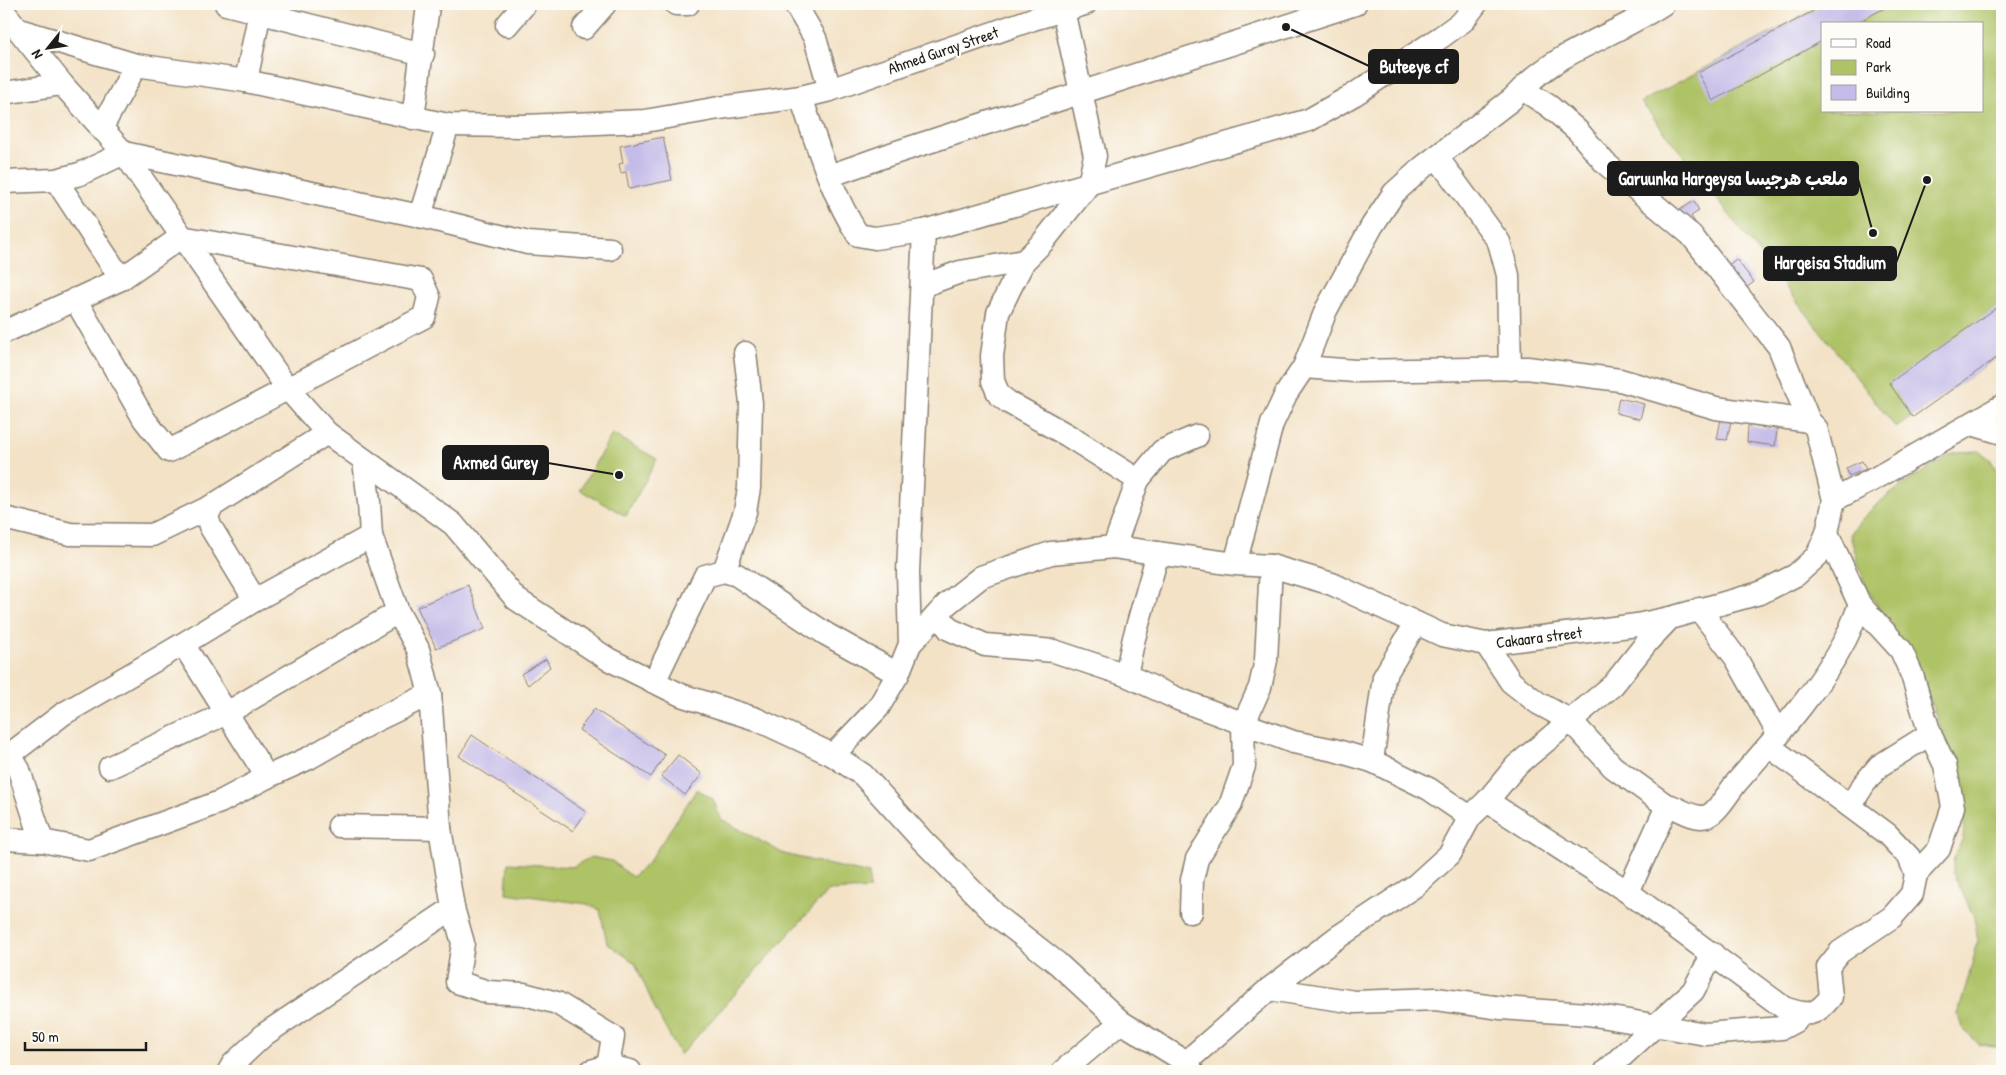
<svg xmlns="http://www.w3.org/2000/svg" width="2006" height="1075" viewBox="0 0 2006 1075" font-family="'Patrick Hand','Playpen Sans Arabic',sans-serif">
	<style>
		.green { fill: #aec266; stroke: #656f41; fill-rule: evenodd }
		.building { fill: #c5bbe8 }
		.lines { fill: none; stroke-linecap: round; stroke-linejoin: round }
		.minor-casing { stroke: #887f71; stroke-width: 25 }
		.minor { stroke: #fff; stroke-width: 22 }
		.labels { text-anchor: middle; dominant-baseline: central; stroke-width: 4; stroke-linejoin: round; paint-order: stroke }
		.street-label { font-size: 16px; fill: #1c1c1c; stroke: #fdfcf7 }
		.leader { fill: none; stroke: #1c1c1c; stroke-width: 2 }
		.callout-dot { fill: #1c1c1c; stroke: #fdfcf7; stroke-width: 2 }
		.callout { fill: #1c1c1c; stroke: #1c1c1c; stroke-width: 2 }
		.callout-label { font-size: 18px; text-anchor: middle; font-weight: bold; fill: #fff }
	</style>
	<rect width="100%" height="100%" fill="#fdfcf7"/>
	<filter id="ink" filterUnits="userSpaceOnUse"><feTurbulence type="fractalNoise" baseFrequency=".02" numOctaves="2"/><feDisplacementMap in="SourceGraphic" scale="10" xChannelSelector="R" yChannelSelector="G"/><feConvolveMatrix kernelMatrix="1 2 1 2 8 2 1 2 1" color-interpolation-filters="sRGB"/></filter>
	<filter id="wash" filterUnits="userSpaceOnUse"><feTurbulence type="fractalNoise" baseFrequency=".0096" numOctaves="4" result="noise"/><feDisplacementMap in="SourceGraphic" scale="20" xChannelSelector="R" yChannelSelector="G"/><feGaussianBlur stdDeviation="1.12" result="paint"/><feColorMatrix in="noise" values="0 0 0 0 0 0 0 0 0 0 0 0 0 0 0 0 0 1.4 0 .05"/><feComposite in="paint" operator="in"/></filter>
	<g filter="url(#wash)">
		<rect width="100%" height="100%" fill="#f3e2c6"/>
		<!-- green -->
		<g class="green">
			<path d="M1826 4H2002V354L1896 428 1641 102ZM1822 24H1982V111H1822Z"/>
			<polygon points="612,434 657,459 626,516 580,490"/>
			<path d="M1979 451 1990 459 2002 480V1048L1980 1045 1962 1028 1958 1015 1978 942 1974 917 1953 873V861L1963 838 1965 814 1961 778 1911 654 1888 625 1864 582 1850 535C1871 501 1911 481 1944 458L1955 452Z"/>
			<polygon points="697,789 713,799 721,819 784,854 869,874 870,889 828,891 680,1055 656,1011 635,963 607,943 600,910 587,904 506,893 508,863 572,867 591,857 612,861 632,877 648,863"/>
		</g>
		<g id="blocks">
			<!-- building -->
			<g class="building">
				<polygon points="1826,4 1892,4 1855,24 1822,24 1822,41 1713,101 1698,73"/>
				<polygon points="663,137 672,180 629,189 626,172 621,173 619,164 623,163 620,146"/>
				<polygon points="1694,201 1699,211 1691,216 1696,224 1688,229 1675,213"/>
				<polygon points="1736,259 1754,282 1742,291 1725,268"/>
				<polygon points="2002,304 2002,354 1913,417 1889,383"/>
				<polygon points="1619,398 1644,404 1640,419 1616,413"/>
				<polygon points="1721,419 1731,421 1727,440 1717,439"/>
				<polygon points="1748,426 1777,429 1775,446 1747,442"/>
				<polygon points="1862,461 1866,469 1849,476 1846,468"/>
				<polygon points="468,585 485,629 436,648 417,607"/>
				<polygon points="546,659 550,667 528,685 521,674"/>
				<polygon points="594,709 665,755 651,777 579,730"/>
				<polygon points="472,735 586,812 573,831 459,756"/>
				<polygon points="678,755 702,774 685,795 661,776"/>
			</g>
		</g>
	</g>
	<g filter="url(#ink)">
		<use href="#blocks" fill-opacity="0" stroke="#887f71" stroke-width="1"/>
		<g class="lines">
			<defs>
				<g id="minor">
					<polyline points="226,4 423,54"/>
					<polyline points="676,4 688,4"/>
					<polyline points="795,4 815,38 830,90"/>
					<polyline points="1063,10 1095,156 1089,184 1043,242 1024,261 1010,288 998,313 992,356 993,381 999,395 1008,402 1067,435 1138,480"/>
					<polyline points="4,12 62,84 124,153 287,388 327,433 453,524 516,599 608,659 681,695 756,719 833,755 863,775 922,840 997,916 1057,963 1121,1022 1186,1062 1192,1071"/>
					<polyline points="507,25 525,4"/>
					<polyline points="584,28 605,4"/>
					<polyline points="19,30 136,65 246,81 448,125 524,126 645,121 719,108 801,97 830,90 1033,19 1085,4"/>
					<polyline points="246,81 260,11"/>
					<path d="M1522 89C1561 49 1617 35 1663 4"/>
					<polyline points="4,93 62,84"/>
					<path d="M801 97C817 144 831 193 858 235L875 238 924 231 1309 120 1355 94 1441 37 1463 21 1476 4"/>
					<polyline points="413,118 428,6"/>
					<polyline points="101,129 136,65"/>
					<polyline points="1437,157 1499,242 1508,275 1510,369"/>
					<polyline points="829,176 891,154 1355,4"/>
					<polyline points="56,180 121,279"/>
					<polyline points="4,182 56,180 80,174 124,153 420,216 528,243 610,249"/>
					<polyline points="420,216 448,125"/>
					<polyline points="922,286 960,272 1024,261"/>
					<polyline points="4,332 121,279 181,237 421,280 429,297 424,317 169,451 144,419 75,299"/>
					<polyline points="1304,367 1355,371 1527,368 1620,380 1716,408 1809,421"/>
					<polyline points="1972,424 2002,433"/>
					<polyline points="364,461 369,502 371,536 398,612 418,649 430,694 440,828 453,908 463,943 457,982 488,992 524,994 557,1003 613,1037 608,1066"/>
					<polyline points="1834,500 1876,478 2002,406"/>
					<polyline points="4,518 70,534 152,535 212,506"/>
					<polyline points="1827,533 1860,605 1901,650 1912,675 1930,734 1945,765 1953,807 1939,849 1916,874"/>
					<polyline points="1114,547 1138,480 1162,451 1197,436"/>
					<polyline points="724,571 745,512 749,488 751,403 745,353"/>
					<polyline points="255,600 210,526 207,516 212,506 327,433"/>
					<polyline points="1699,609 1736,658 1779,735"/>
					<polyline points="938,614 949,629 985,645 1054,651 1126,675 1178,699 1293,742 1334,750 1372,761 1429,789 1470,817"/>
					<polyline points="183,644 267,777"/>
					<polyline points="910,644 947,604 981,577 1051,553 1114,547 1235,564 1271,566 1332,584 1442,635 1486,644 1637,625 1670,618 1760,593 1796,575 1817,556 1827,533 1834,500 1816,428 1809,421 1779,347 1691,235 1605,163 1578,131 1549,106 1522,89 1511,100 1423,167 1394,193 1372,226 1326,310 1304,367 1286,394 1272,424 1235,564"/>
					<path d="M1486 644 1511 682 1538 703 1571 721 1613 767 1667 806H1671C1681 810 1696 820 1707 816 1717 813 1730 790 1737 782 1776 737 1817 693 1845 640 1851 629 1855 616 1860 605"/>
					<polyline points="1126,675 1134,638 1158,553"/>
					<polyline points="654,682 705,576 724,571 737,575 826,634 898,674"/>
					<polyline points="10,755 19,770 42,841"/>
					<polyline points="833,755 878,708 898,674 910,644 908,572 924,231"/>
					<polyline points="4,759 63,714 183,644 255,600 371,536"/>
					<polyline points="1372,761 1384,677 1416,623"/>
					<polyline points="110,767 227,713 398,612"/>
					<path d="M1487 801 1628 892 1784 1008C1807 1016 1815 1017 1831 997L1828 967 1840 952 1892 917 1912 894 1916 874 1909 857 1887 834 1769 746"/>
					<polyline points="1850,806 1864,784 1879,766 1930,734"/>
					<polyline points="339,826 440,828"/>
					<polyline points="4,839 42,841 89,850 220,802 267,777 309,758 372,722 430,694"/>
					<polyline points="1628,892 1667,806"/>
					<polyline points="1191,912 1192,880 1197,859 1230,806 1244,766 1243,725 1260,687 1266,660 1271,566"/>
					<polyline points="1269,989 1355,1002 1436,999 1501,1008 1588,1014 1706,1034 1782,1028 1795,1021 1800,1014"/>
					<polyline points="1186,1062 1269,989 1335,939 1416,885 1450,854 1470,817 1487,801 1516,766 1613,685 1648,641 1670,618"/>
					<polyline points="229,1071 233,1064 265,1034 453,908"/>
					<polyline points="591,1071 608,1066 630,1071"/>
					<polyline points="1063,1071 1121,1022"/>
					<polyline points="1606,1071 1693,991 1713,954"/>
				</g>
			</defs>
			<!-- minor casing -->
			<use href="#minor" class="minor-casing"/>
			<!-- minor -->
			<use href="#minor" class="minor"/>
		</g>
	</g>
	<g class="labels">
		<!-- street labels -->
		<g class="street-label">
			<text transform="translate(943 50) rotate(-19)">Ahmed Guray Street</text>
			<text transform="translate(1539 637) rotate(-7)">Cakaara street</text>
		</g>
	</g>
	<!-- callouts -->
	<path class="leader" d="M1286 27L1369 66M1873 233L1858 179M1927 180L1896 263M619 475L548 463"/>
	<g class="callout-dot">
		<circle cx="1286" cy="27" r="5"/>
		<circle cx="1873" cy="233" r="5"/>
		<circle cx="1927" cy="180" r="5"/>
		<circle cx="619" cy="475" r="5"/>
	</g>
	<g class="callout">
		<rect x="1369" y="50" width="89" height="33" rx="5"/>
		<rect x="1608" y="162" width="250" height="33" rx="5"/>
		<rect x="1764" y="247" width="132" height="33" rx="5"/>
		<rect x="443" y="446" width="105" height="33" rx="5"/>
	</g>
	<g class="callout-label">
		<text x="1414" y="73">Buteeye cf</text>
		<text x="1733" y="185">Garuunka Hargeysa ملعب هرجيسا</text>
		<text x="1830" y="269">Hargeisa Stadium</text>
		<text x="496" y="469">Axmed Gurey</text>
	</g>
	<!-- margin -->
	<rect width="2006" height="1075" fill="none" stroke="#fdfcf7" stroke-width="20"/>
	<!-- legend -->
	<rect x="1821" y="22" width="162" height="90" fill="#fdfcf7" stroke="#a3a29f"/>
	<rect x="1831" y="39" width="25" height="8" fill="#ffffff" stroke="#a3a29f"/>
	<text x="1866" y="48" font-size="15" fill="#1c1c1c">Road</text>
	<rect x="1831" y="60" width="25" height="15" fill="#aec266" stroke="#a3a29f"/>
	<text x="1866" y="72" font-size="15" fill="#1c1c1c">Park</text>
	<rect x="1831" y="85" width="25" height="15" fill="#c5bbe8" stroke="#a3a29f"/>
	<text x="1866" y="98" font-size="15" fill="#1c1c1c">Building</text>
	<!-- north arrow -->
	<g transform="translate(48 48) rotate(240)" stroke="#fdfcf7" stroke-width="4" paint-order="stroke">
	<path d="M0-4L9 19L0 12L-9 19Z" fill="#1c1c1c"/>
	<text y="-8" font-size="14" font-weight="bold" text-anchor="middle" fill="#1c1c1c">N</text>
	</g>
	<!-- scale -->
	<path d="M25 1042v8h121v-8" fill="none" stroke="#1c1c1c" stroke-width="2.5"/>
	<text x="32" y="1042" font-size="15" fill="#1c1c1c" stroke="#fdfcf7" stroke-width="4" paint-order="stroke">50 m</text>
</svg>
